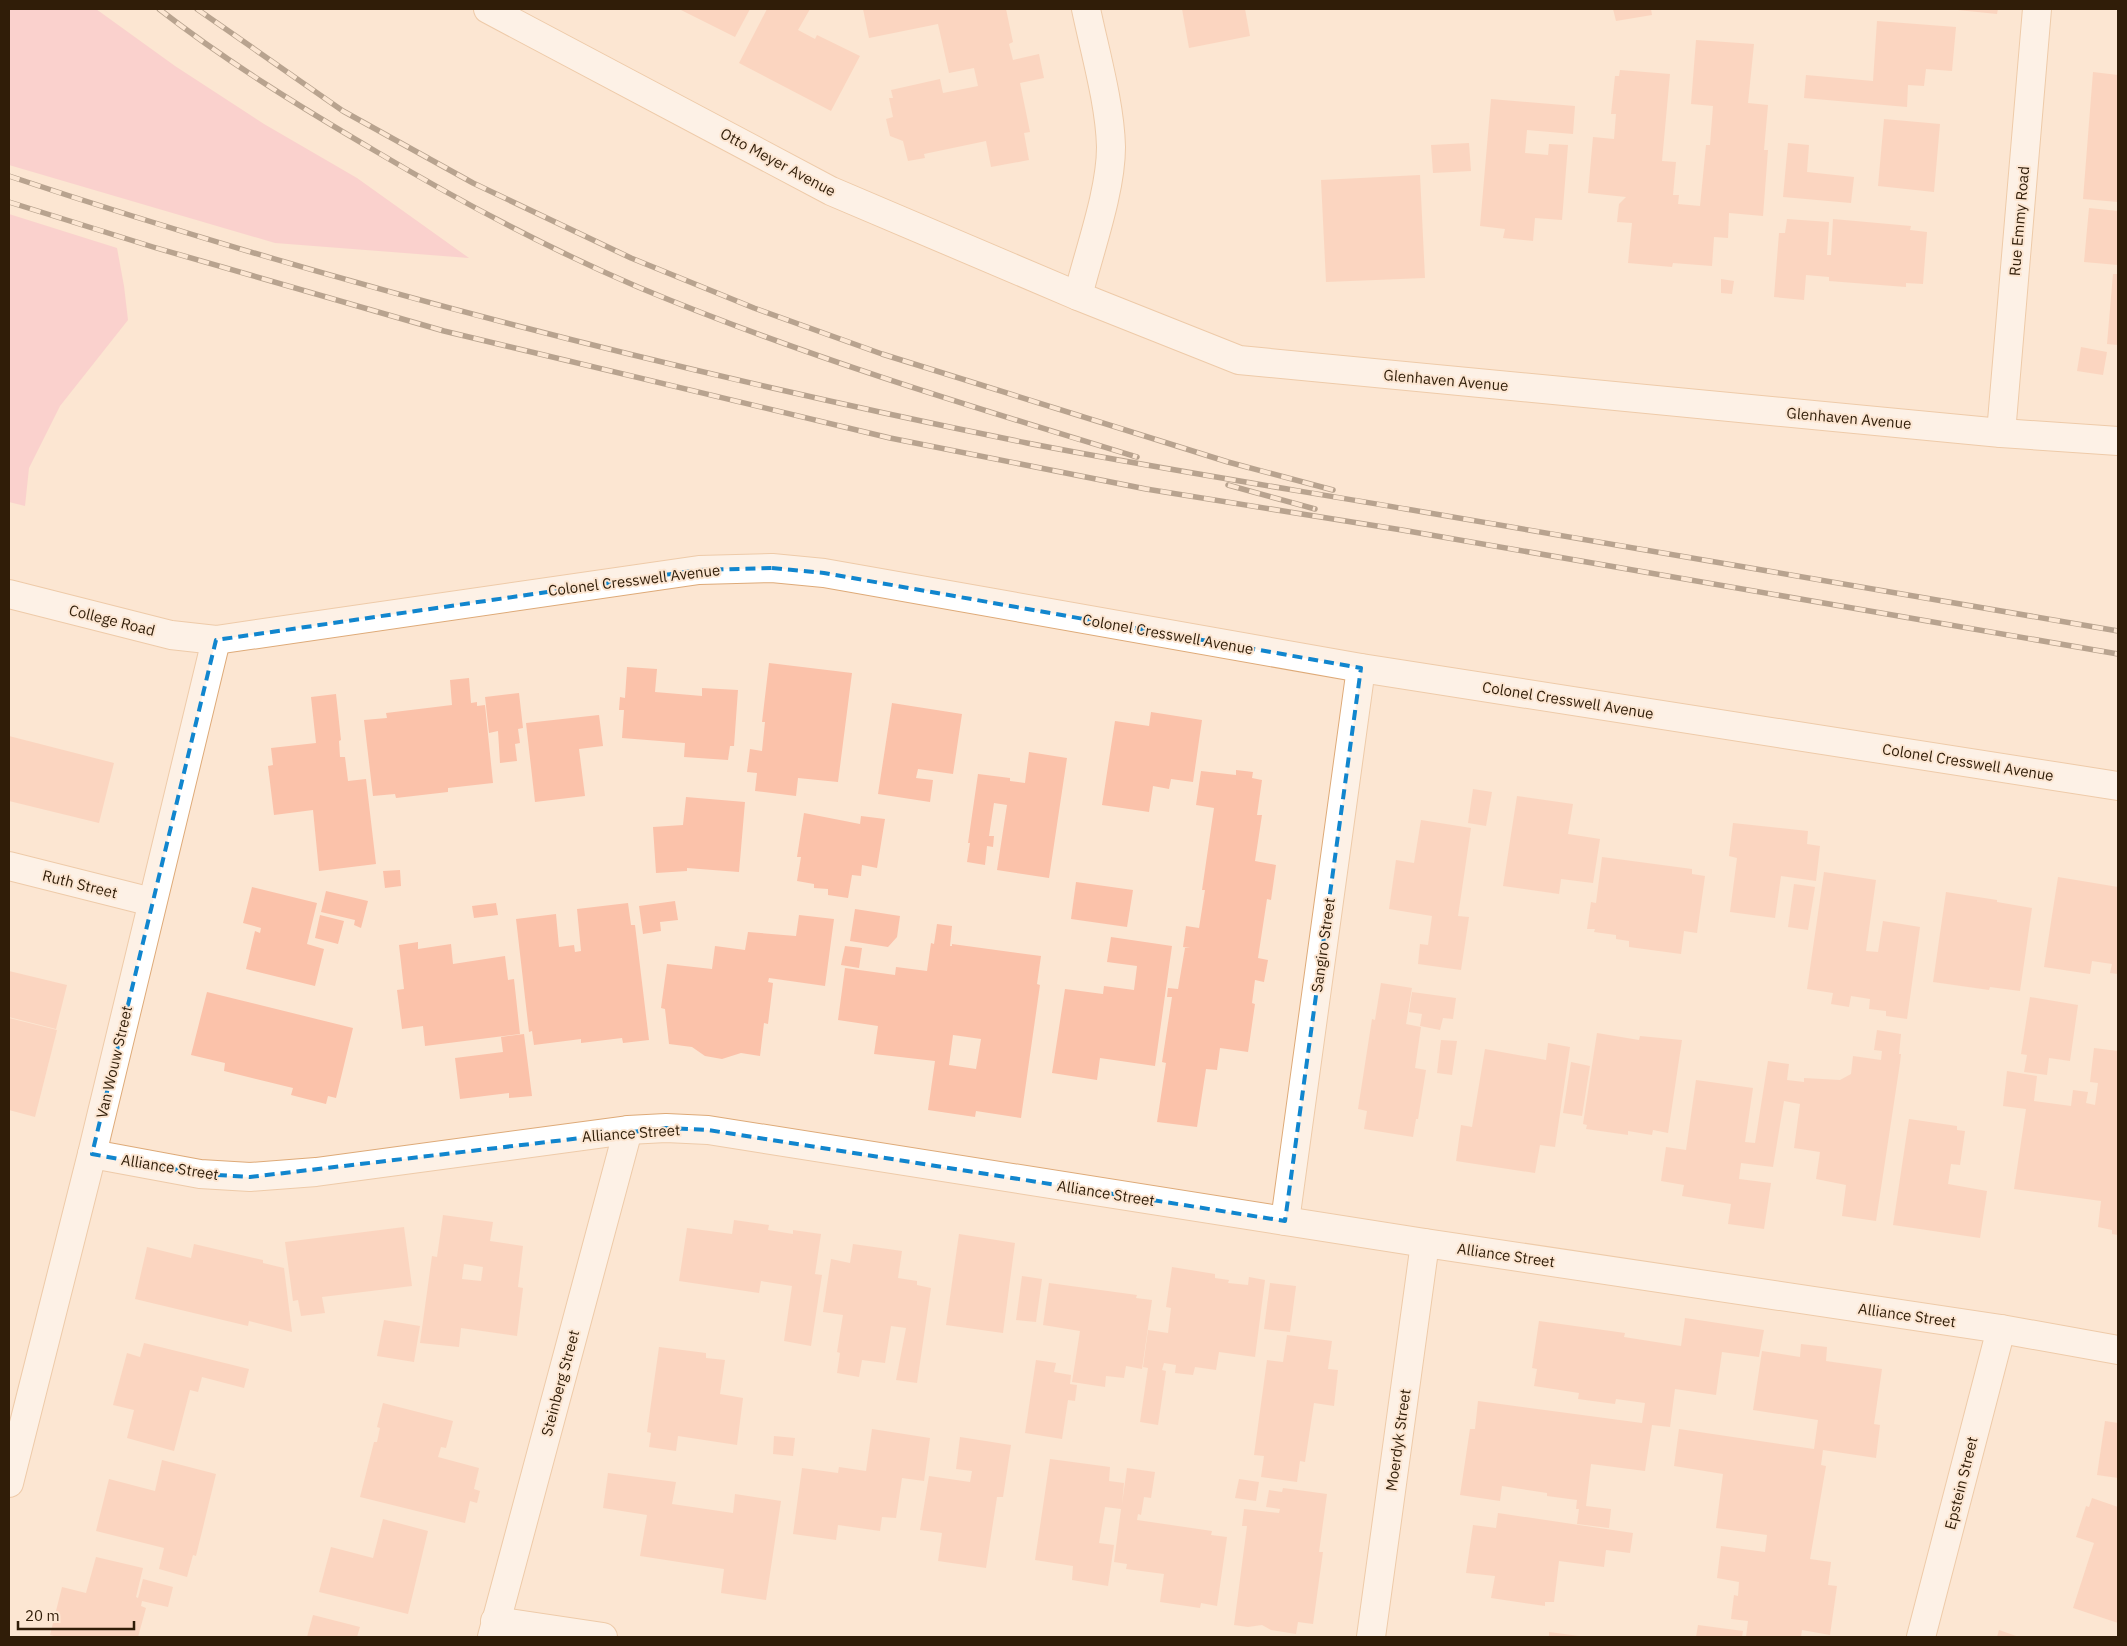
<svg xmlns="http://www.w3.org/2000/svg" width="2127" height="1646" viewBox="0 0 2127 1646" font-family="'IBM Plex Sans',sans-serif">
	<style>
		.green { fill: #f8b9c7 }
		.building { fill: #fbc2aa; fill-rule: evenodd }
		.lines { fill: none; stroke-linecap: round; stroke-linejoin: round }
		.street-casing { stroke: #deaa78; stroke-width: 30 }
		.street { stroke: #fff; stroke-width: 28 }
		.rail-casing { stroke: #67533e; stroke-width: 5.5 }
		.rail { stroke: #fce6d2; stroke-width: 4; stroke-dasharray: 11; stroke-linecap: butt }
		.marked { fill: none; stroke: #1186ce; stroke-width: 4; stroke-dasharray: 10 6; stroke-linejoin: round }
		.labels { text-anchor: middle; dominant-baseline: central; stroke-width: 4; stroke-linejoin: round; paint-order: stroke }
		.street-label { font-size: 15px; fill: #301d08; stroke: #fce6d2 }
	</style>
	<rect width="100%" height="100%" fill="#fce6d2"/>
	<!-- green -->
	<g class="green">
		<polygon points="9,9 96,9 175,66 264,124 357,178 469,258 275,243 9,165"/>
		<polygon points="9,214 117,248 124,286 128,320 60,406 29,468 25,506 9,502"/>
	</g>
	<!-- building -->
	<g class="building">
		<polygon points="679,9 750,9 735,37"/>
		<polygon points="767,9 810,9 798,30 815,39 817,35 860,56 831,111 739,63"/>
		<polygon points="863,9 1006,9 1013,42 1009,44 1013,60 1039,54 1044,78 1020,83 1030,132 1024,133 1029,160 991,167 986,141 924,154 925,158 908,161 903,141 890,136 886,119 893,117 889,98 893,98 891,90 940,79 943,93 978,86 974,68 949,73 938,24 869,38"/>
		<polygon points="1182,9 1245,9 1250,36 1189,48"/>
		<polygon points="1613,9 1651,9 1652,15 1616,21"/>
		<polygon points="1948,9 1998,9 1997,14"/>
		<polygon points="1877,21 1956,27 1952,71 1926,69 1924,86 1908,85 1907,107 1804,98 1806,75 1873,81"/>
		<polygon points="1696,40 1754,44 1748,103 1768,105 1764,150 1768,150 1763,216 1729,213 1728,238 1714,237 1712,266 1673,263 1672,267 1628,263 1632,223 1617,222 1619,204 1626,197 1588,193 1593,137 1614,139 1616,114 1611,114 1615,76 1619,76 1620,70 1670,74 1662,161 1676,162 1673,195 1679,195 1678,204 1700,206 1706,145 1710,145 1713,106 1691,104"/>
		<polygon points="2093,72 2118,75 2118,202 2083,199"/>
		<polygon points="1491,99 1575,106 1573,134 1527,130 1525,153 1548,155 1549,144 1568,145 1562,220 1535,218 1533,241 1503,238 1505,229 1480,226"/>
		<polygon points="1884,119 1940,124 1934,192 1878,186"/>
		<polygon points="1469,143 1471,171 1433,173 1431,145"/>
		<polygon points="1788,143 1809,145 1807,172 1854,177 1851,203 1783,197"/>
		<polygon points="1420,175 1425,278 1326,282 1321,180"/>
		<polygon points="2089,208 2118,211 2118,265 2084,262"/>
		<polygon points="1787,219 1829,222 1827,255 1831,255 1833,219 1911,226 1910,230 1927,232 1923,284 1906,283 1906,287 1829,281 1829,277 1806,275 1804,300 1774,297 1779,233 1785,233"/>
		<polygon points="2113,274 2118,274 2118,345 2107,344"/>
		<polygon points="1721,279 1734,281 1732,294 1721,293"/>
		<polygon points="2081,347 2107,352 2103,375 2077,371"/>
		<polygon points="769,663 852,673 838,782 798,778 796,796 755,791 757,773 747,772 750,749 762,751 765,722 762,722"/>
		<polygon points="627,667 657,669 655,692 702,696 702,688 738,690 734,746 730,746 728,760 684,757 685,743 622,738 624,710 619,710 620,697 625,698"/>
		<polygon points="469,678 471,703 477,702 477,706 485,705 493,783 448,788 448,792 396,798 395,794 373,796 364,720 387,718 386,713 452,705 450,680"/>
		<polygon points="519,693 523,728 518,729 520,743 515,744 517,761 500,763 498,731 489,733 485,697"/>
		<polygon points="336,694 341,740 339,741 340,757 345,757 348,781 366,779 376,864 319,871 313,810 274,815 268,766 273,765 271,748 316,743 311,697"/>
		<polygon points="892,703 962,714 953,774 918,769 916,778 933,780 930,802 878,794"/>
		<polygon points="1151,712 1202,720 1193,782 1171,779 1169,789 1153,786 1149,812 1102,805 1115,721 1149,726"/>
		<polygon points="599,715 603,746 579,749 585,796 535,802 526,723"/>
		<polygon points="9,736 114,763 99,823 9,801"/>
		<polygon points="1029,752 1067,758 1049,878 997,870 1007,805 994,803 989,836 994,836 993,847 987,846 985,865 967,862 970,843 968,843 978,774 1010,778 1010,781 1025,783"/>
		<polygon points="1236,770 1253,772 1252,778 1262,780 1257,815 1262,815 1255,861 1276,865 1271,900 1267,899 1258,958 1268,960 1264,982 1255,980 1252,1003 1255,1004 1248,1052 1220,1048 1217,1070 1206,1069 1197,1127 1157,1122 1166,1063 1162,1062 1172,997 1167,997 1168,988 1178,989 1185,948 1190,948 1183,947 1186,926 1199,928 1205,890 1202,890 1214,808 1196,805 1201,771 1236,775"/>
		<polygon points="1473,789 1492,792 1486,826 1468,823"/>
		<polygon points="1517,796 1573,804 1568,834 1600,839 1593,883 1561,879 1559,894 1503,886"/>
		<polygon points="686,797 745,802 739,872 687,868 687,871 656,873 653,827 683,825"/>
		<polygon points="804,813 860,824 861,816 885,819 877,868 862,865 861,876 852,875 848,898 828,895 828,889 814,888 814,884 797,881 801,857 797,857"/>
		<polygon points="1421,820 1471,828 1458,916 1469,917 1461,970 1418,964 1420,944 1428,945 1432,916 1389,909 1396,860 1414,863"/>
		<polygon points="1733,823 1808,831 1807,844 1820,846 1816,881 1781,876 1775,918 1730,912 1737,858 1729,856"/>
		<polygon points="1602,857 1692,869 1692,874 1705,876 1697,933 1684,931 1681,954 1629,947 1629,941 1616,939 1616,935 1594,932 1595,929 1587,929 1591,902 1596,903"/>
		<polygon points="400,870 401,886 385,888 383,871"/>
		<polygon points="1824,872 1876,880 1866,951 1878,952 1883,921 1920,927 1907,1019 1886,1016 1886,1011 1869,1009 1870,999 1851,996 1849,1007 1831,1004 1833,993 1807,989"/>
		<polygon points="2058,877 2118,887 2118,974 2110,973 2112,964 2092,961 2090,974 2044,967"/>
		<polygon points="1076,882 1133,890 1127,927 1071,919"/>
		<polygon points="1794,884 1815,887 1808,930 1788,927"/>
		<polygon points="252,887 317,903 307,944 324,949 315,986 246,969 255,931 260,933 261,928 243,923"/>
		<polygon points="326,891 368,901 361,928 354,925 355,920 321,912"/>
		<polygon points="1946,892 1997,900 1997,902 2032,908 2020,991 1990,987 1989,990 1933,982"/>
		<polygon points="675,901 678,920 660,922 661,931 643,934 639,906"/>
		<polygon points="496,903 498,915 474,918 472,906"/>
		<polygon points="628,903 631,925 635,925 649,1040 623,1043 622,1038 581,1043 581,1039 534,1045 532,1031 529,1032 516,919 556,914 559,947 574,945 575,952 581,951 577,909"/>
		<polygon points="855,909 900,916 897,937 888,947 850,941"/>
		<polygon points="320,915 344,921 338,944 315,938"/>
		<polygon points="799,915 834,919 825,986 769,978 768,982 773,983 768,1024 764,1023 760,1056 741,1053 722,1059 705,1056 692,1047 669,1044 665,1009 661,1008 667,964 712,969 715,946 745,950 748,932 796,936"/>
		<path d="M937 924 952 926 950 946H952V944L1041 956 1037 984 1040 985 1021 1118 976 1111 975 1117 928 1110 935 1061 874 1054 878 1026 838 1020 845 968 895 975 896 967 927 971 931 943 934 944ZM953 1035 981 1039 976 1069 949 1065Z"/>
		<polygon points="1111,937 1172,946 1155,1066 1100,1058 1097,1080 1052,1073 1065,989 1103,994 1104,986 1134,990 1137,966 1107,962"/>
		<polygon points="418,942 418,949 451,944 453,964 505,956 508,980 514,979 520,1034 425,1046 423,1026 402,1029 397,990 404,989 399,945"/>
		<polygon points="845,946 862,948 859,968 841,965"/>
		<polygon points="9,971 67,985 56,1029 9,1017"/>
		<polygon points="1381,983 1412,988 1406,1024 1421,1027 1415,1068 1426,1070 1418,1119 1416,1119 1413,1137 1364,1129 1367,1111 1358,1109 1372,1019 1375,1020"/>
		<polygon points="207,992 353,1028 336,1098 328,1096 326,1104 291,1095 293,1088 224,1071 225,1063 191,1055"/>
		<polygon points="1412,992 1456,998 1453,1019 1443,1018 1440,1030 1420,1026 1422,1014 1409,1012"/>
		<polygon points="2030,997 2078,1005 2070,1061 2049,1058 2047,1075 2024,1072 2027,1055 2021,1054"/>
		<polygon points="9,1018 57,1030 35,1117 9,1110"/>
		<polygon points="1877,1030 1901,1034 1899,1054 1901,1054 1900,1063 1876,1221 1842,1216 1846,1185 1816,1179 1820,1152 1794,1148 1800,1104 1784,1101 1773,1167 1741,1163 1739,1179 1771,1183 1764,1229 1728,1224 1731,1204 1682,1196 1684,1185 1661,1181 1666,1147 1686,1150 1696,1080 1753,1088 1745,1142 1755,1143 1768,1061 1789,1064 1787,1080 1804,1082 1804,1078 1840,1080 1851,1074 1853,1056 1881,1060 1882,1051 1874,1050"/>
		<polygon points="1597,1033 1639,1040 1640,1036 1682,1040 1668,1133 1653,1130 1652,1135 1628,1131 1628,1135 1586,1129 1587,1125 1583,1124"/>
		<polygon points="524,1034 532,1096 509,1098 509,1093 460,1099 455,1058 503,1052 501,1037"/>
		<polygon points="1441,1040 1457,1041 1452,1075 1437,1073"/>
		<polygon points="1548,1043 1570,1047 1555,1147 1540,1145 1535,1173 1456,1161 1461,1125 1472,1127 1485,1049 1546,1060"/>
		<polygon points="2094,1048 2118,1051 2118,1235 2112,1234 2112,1230 2098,1227 2101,1201 2014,1189 2026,1109 2003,1106 2007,1071 2037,1076 2034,1101 2071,1106 2073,1090 2088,1092 2086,1103 2095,1105 2098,1083 2090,1082"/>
		<polygon points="1571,1062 1590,1066 1582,1116 1563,1113"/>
		<polygon points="1909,1119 1957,1126 1957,1130 1965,1131 1960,1165 1951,1164 1948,1184 1987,1191 1980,1238 1893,1225"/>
		<path d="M443 1215 493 1222 490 1241 523 1246 518 1287 523 1288 517 1336 461 1328 459 1347 420 1343 432 1256 437 1257ZM464 1264 483 1267 481 1281 462 1279Z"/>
		<polygon points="734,1220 769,1225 768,1230 793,1234 793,1230 821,1234 815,1274 822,1275 811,1346 784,1341 792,1286 761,1281 759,1293 679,1281 687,1228 732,1234"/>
		<polygon points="404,1227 412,1286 322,1297 325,1313 301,1316 298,1300 293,1301 285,1242"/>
		<polygon points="959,1234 1015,1243 1003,1333 946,1325"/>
		<polygon points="194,1244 263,1260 263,1263 284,1268 292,1332 249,1321 248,1326 135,1299 147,1247 191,1258"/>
		<polygon points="853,1244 902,1251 898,1278 917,1281 917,1285 931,1288 917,1383 896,1380 906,1328 891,1326 885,1363 862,1360 859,1377 837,1373 840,1353 837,1352 843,1315 823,1312 831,1259 850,1263"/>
		<polygon points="1172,1267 1215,1274 1215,1278 1229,1280 1228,1283 1248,1285 1249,1277 1265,1280 1255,1357 1219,1352 1216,1370 1195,1367 1193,1375 1175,1373 1176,1365 1164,1363 1162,1370 1166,1371 1158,1425 1140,1422 1148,1368 1143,1367 1148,1330 1168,1333 1171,1308 1166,1307"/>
		<polygon points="1022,1276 1042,1279 1036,1322 1016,1320"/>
		<polygon points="1049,1283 1137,1295 1136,1298 1152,1300 1142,1369 1126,1366 1124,1378 1106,1376 1105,1387 1072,1382 1080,1331 1043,1325"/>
		<polygon points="1270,1283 1296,1286 1290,1332 1264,1329"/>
		<polygon points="1685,1318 1764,1330 1759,1357 1722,1352 1716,1395 1675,1389 1670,1427 1652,1425 1645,1471 1591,1464 1586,1506 1611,1509 1609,1528 1577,1524 1579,1509 1576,1509 1577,1500 1547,1496 1547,1493 1502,1486 1500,1501 1460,1495 1470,1429 1475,1429 1478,1401 1642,1423 1645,1403 1616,1399 1615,1404 1578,1399 1579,1393 1534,1386 1537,1369 1532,1368 1539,1321 1625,1333 1624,1337 1681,1346"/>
		<polygon points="384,1320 420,1326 414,1362 377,1356"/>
		<polygon points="1287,1335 1332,1341 1328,1369 1338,1370 1334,1406 1314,1403 1305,1462 1300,1461 1297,1482 1261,1477 1264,1456 1254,1455 1267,1360 1283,1362"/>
		<polygon points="144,1343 249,1369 244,1388 202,1377 198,1392 190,1390 174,1451 127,1438 134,1410 113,1405 127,1353 140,1357"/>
		<polygon points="1801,1344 1827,1347 1826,1361 1882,1369 1874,1424 1880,1425 1876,1458 1823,1450 1821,1465 1826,1466 1810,1559 1831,1562 1828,1585 1837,1586 1830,1635 1802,1630 1801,1637 1746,1637 1748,1621 1731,1619 1734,1595 1738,1596 1739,1582 1717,1578 1721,1546 1765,1552 1767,1535 1716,1528 1723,1474 1674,1466 1679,1429 1814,1449 1818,1420 1753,1410 1762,1351 1800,1357"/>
		<polygon points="659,1347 706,1353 706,1358 725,1360 720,1394 743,1398 737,1445 678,1436 676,1451 649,1447 651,1433 647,1432"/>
		<polygon points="1036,1360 1056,1363 1054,1372 1071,1375 1070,1384 1077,1385 1075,1401 1068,1400 1062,1439 1025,1433"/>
		<polygon points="383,1403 453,1421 446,1448 441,1447 438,1457 479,1468 474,1489 480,1491 477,1503 470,1501 465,1523 360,1497 374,1442 377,1442 380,1428 377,1427"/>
		<polygon points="2105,1421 2118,1423 2118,1478 2097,1475"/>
		<polygon points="872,1429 930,1438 924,1481 902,1478 896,1518 882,1517 880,1531 838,1525 836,1540 793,1534 802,1468 838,1473 839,1467 866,1471"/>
		<polygon points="774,1436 795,1438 793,1456 773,1454"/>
		<polygon points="960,1437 1011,1445 1003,1497 997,1497 986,1568 938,1561 942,1533 920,1530 929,1476 970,1482 972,1471 956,1469"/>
		<polygon points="1050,1459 1110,1467 1109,1481 1124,1483 1122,1504 1127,1468 1155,1472 1151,1498 1144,1497 1141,1515 1138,1514 1137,1520 1212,1531 1211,1535 1227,1537 1217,1606 1201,1603 1200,1608 1160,1602 1164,1574 1126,1569 1127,1564 1114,1562 1121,1509 1105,1507 1099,1543 1114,1545 1108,1586 1072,1580 1073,1566 1035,1560"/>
		<polygon points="162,1460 216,1474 196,1556 193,1555 187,1577 159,1569 164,1548 96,1531 109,1479 155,1491"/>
		<polygon points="608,1473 676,1482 672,1504 733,1513 735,1494 781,1501 766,1600 721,1593 724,1569 640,1556 647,1515 603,1508"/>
		<polygon points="1239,1479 1259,1482 1256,1501 1235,1498"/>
		<polygon points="1283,1488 1327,1494 1319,1552 1323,1552 1313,1624 1298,1622 1296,1634 1271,1630 1262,1625 1248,1627 1234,1625 1247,1526 1242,1526 1244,1509 1279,1513 1280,1509 1266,1507 1269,1490 1282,1492"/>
		<polygon points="2092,1498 2118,1507 2118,1623 2073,1608 2094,1543 2076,1537 2086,1506 2089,1507"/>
		<polygon points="1498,1513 1633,1533 1630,1553 1606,1550 1604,1567 1559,1561 1554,1602 1545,1602 1545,1606 1491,1598 1495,1576 1466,1573 1473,1525 1496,1528"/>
		<polygon points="383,1519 428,1531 408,1614 319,1592 331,1547 373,1558"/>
		<polygon points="96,1557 143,1568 136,1597 138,1598 143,1579 173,1587 168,1607 142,1601 141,1606 146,1608 138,1637 58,1637 50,1635 62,1587 86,1593"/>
		<polygon points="313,1615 360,1627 357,1637 307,1637"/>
		<polygon points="1698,1625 1743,1631 1742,1637 1696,1637"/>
		<polygon points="1999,1630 2019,1637 1997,1637"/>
		<polygon points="1549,1632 1579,1636 1579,1637 1549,1637"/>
	</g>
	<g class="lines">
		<defs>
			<g id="street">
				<polyline points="488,9 831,191 1078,296 1239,360 2001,433 2118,441"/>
				<path d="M1078 296C1089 251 1111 192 1111 147 1110 104 1095 52 1086 9"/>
				<polyline points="2001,433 2037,9"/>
				<polyline points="9,594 171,635 216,640 699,570 772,568 824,573 1361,668 2118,786"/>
				<polyline points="9,866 152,902"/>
				<polyline points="92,1154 200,1174 250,1177 316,1172 628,1130 666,1128 708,1130 1425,1243 2001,1329 2118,1350"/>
				<polyline points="1285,1221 1361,668"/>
				<polyline points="9,1483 92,1154 216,640"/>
				<polyline points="495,1621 603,1637"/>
				<polyline points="492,1637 628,1130"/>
				<polyline points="1371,1637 1425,1243"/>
				<polyline points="1921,1637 2001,1329"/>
			</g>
		</defs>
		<!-- street casing -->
		<use href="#street" class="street-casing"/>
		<!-- street -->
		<use href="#street" class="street"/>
		<defs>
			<g id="rail">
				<path d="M159 9C227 62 302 108 377 152 461 202 547 248 638 287 800 355 969 406 1137 457"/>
				<polyline points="197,9 343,111 473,183 631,258 754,308 882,354 1228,462 1333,490"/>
				<path d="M9 176C341 287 683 373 1027 443 1155 468 1284 488 1412 510 1647 550 1883 591 2118 631"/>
				<polyline points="9,202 153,247 444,331 890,438 1146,489 1402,530 2118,654"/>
				<polyline points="1228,485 1315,509"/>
			</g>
		</defs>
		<!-- rail casing -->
		<use href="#rail" class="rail-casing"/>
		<!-- rail -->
		<use href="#rail" class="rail"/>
	</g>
	<!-- marked area -->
	<path d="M0 0H2127V1646H0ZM772 568 824 573 1361 668 1285 1221 708 1130 666 1128 250 1177 200 1174 92 1154 216 640 699 570Z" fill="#fce6d2" fill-opacity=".55" fill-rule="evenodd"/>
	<path class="marked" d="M772 568 824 573 1361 668 1285 1221 708 1130 666 1128 250 1177 200 1174 92 1154 216 640 699 570Z"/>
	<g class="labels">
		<!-- street labels -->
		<g class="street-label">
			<text transform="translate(778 162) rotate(28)">Otto Meyer Avenue</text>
			<text transform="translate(2019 221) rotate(-85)">Rue Emmy Road</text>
			<text transform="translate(1446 380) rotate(5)">Glenhaven Avenue</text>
			<text transform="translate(1849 418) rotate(5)">Glenhaven Avenue</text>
			<text transform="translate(634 580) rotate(-7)">Colonel Cresswell Avenue</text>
			<text transform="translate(112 620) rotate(14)">College Road</text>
			<text transform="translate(1168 634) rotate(10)">Colonel Cresswell Avenue</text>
			<text transform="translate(1568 700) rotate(9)">Colonel Cresswell Avenue</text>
			<text transform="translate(1968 762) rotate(9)">Colonel Cresswell Avenue</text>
			<text transform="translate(80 884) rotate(14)">Ruth Street</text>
			<text transform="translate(1323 945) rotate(-82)">Sangiro Street</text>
			<text transform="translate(114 1062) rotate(-77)">Van Wouw Street</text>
			<text transform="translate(631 1133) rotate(-4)">Alliance Street</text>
			<text transform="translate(170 1167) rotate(9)">Alliance Street</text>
			<text transform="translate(1106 1193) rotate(9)">Alliance Street</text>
			<text transform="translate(1506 1255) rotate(8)">Alliance Street</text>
			<text transform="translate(1907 1315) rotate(8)">Alliance Street</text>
			<text transform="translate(560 1383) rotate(-75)">Steinberg Street</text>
			<text transform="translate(1398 1440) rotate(-82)">Moerdyk Street</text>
			<text transform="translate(1961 1483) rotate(-76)">Epstein Street</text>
		</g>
	</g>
	<!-- border -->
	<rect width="2127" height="1646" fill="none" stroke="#301d08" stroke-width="20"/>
	<!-- scale -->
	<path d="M18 1621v8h116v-8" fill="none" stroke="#301d08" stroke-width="2.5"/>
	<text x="25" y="1621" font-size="15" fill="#301d08" stroke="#fce6d2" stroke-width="4" paint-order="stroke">20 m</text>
</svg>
